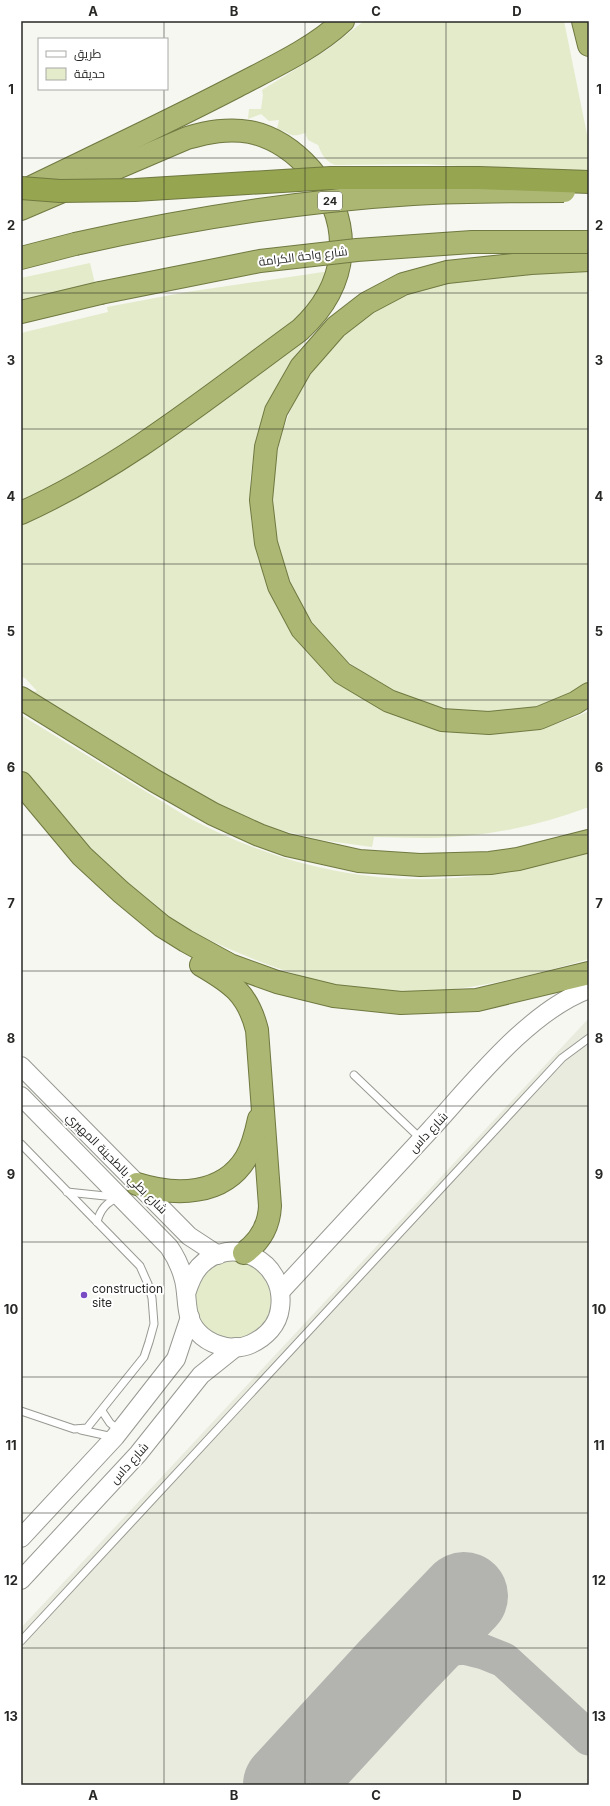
<svg xmlns="http://www.w3.org/2000/svg" width="610" height="1806" viewBox="0 0 610 1806" font-family="Inter,Cairo,sans-serif">
	<style>
		.built { fill: #e8ebdd }
		.green { fill: #e3ebca }
		.lines { fill: none; stroke-linecap: round; stroke-linejoin: round }
		.taxiway { stroke: #b3b4af; stroke-width: 35 }
		.runway { stroke: #b3b4af; stroke-width: 88 }
		.service-casing { stroke: #979992; stroke-width: 9 }
		.tertiary-casing { stroke: #979992; stroke-width: 20 }
		.trunk-casing { stroke: #707941; stroke-width: 24 }
		.service { stroke: #fff; stroke-width: 7 }
		.tertiary { stroke: #fff; stroke-width: 18 }
		.trunk { stroke: #abb772; stroke-width: 22 }
		.trunk-bridge-casing { stroke: #707941; stroke-width: 24; stroke-linecap: butt }
		.motorway-bridge-casing { stroke: #707941; stroke-width: 24; stroke-linecap: butt }
		.trunk-bridge { stroke: #abb772; stroke-width: 22 }
		.motorway-bridge { stroke: #96a54f; stroke-width: 22 }
		.grid { fill: none; stroke: #282826; stroke-width: 1; stroke-opacity: 0.55 }
		.poi-dot { fill: #7a4cc4; stroke: #fff; stroke-width: 1.5 }
		.labels { text-anchor: middle; dominant-baseline: central; stroke-width: 4; stroke-linejoin: round; paint-order: stroke }
		.shield { fill: #fff; stroke: #686867; stroke-width: 1 }
		.shield-label { font-size: 11px; font-weight: bold; fill: #282826 }
		.street-label { font-size: 12px; fill: #282826; stroke: #fff }
		.poi-label { font-size: 12px; fill: #282826; stroke: #fff; text-anchor: start }
		.neatline { fill: none; stroke: #282826; stroke-width: 1.5 }
		.grid-label { font-size: 13px; text-anchor: middle; font-weight: bold; fill: #282826 }
	</style>
	<rect width="100%" height="100%" fill="#f5f7f0"/>
	<!-- built -->
	<polygon class="built" points="589,1018 589,1785 21,1785 21,1628"/>
	<!-- green -->
	<g class="green">
		<path d="M364 21 374 23 369 21H564L589 144V173L422 164 335 165C325 161 322 155 318 145L308 140 305 133C288 139 292 132 277 129L279 120 269 121 261 114 248 119 249 109H261L263 95 262 90 327 50Z"/>
		<polygon points="90,263 98,296 21,314 21,278"/>
		<polygon points="330,271 312,308 174,411 87,468 21,502 21,333 108,312 107,307 187,292"/>
		<path d="M560 271H589V684C574 692 558 700 542 705 476 726 391 702 341 655 266 586 251 465 307 380 331 343 366 312 408 295 453 276 511 276 560 271Z"/>
		<path d="M309 336 287 367 270 400 257 438 253 459 250 480 251 520 258 558 272 594 314 658 492 733C526 732 558 726 589 711V807C544 824 499 834 451 837 426 839 399 837 374 837L372 847 321 840 272 828 248 819 202 797 32 692 37 691 25 678 21 677V525C70 504 114 474 157 445 209 410 259 374 309 336Z"/>
		<path d="M21 715 189 818C320 887 448 897 589 851V959C530 976 472 991 410 992 397 992 383 992 371 991 326 985 281 971 239 953 208 940 174 925 147 904 99 866 60 815 21 768Z"/>
		<circle cx="233" cy="1300" r="40"/>
	</g>
	<g class="lines">
		<!-- taxiway -->
		<polyline class="taxiway" points="391,1672 427,1654 445,1649 464,1647 484,1652 504,1660 589,1738"/>
		<!-- runway -->
		<polyline class="runway" points="287,1785 391,1672 464,1596"/>
		<defs>
			<g id="service">
				<polyline points="354,1075 421,1139"/>
				<polyline points="21,1144 140,1266 148,1284 152,1298 154,1324 149,1342 144,1357 87,1428 74,1429 21,1411"/>
				<polyline points="67,1192 115,1197"/>
				<path d="M97 1222C100 1210 106 1202 118 1198"/>
				<polyline points="102,1411 110,1423 120,1431"/>
				<polyline points="81,1430 113,1437"/>
				<polyline points="21,1641 562,1058 589,1038"/>
			</g>
			<g id="tertiary">
				<polyline points="21,1066 189,1236 218,1255"/>
				<path d="M21 1096 169 1247C176 1257 181 1268 184 1280 189 1301 183 1320 202 1336 215 1347 236 1351 251 1344 266 1337 278 1325 280 1308 287 1261 230 1232 199 1267 192 1275 189 1284 186 1294"/>
				<path d="M280 1292C330 1238 380 1184 430 1130 473 1083 529 1011 589 989"/>
				<polyline points="21,1538 115,1437 176,1359 190,1317"/>
				<polyline points="21,1580 138,1454 201,1375 236,1347"/>
			</g>
			<g id="trunk">
				<polyline points="583,21 589,45"/>
				<path d="M21 192C93 157 166 123 237 86 273 67 313 49 343 21"/>
				<path d="M21 209 187 138C208 132 228 128 250 132 274 137 295 152 311 170 355 222 350 284 300 330 211 395 123 467 21 513"/>
				<polyline points="21,258 75,244"/>
				<polyline points="589,260 531,263 447,272 403,284 367,303 336,327 301,367 276,411 266,447 261,500 266,543 279,586 302,629 342,673 389,701 442,720 489,723 539,718 575,703 589,694"/>
				<polyline points="21,312 100,293"/>
				<polyline points="21,698 155,781 213,814 259,835 287,845 359,861 420,865 490,863 518,859 589,841"/>
				<polyline points="21,783 82,856 121,892 162,926 186,941 230,965 277,982 334,996 401,1003 477,1000 589,973"/>
				<path d="M201 965C232 983 248 994 257 1030L270 1206C269 1226 261 1241 244 1253"/>
				<path d="M137 1184C175 1196 223 1196 246 1158 253 1146 256 1133 259 1119"/>
			</g>
		</defs>
		<!-- service casing -->
		<use href="#service" class="service-casing"/>
		<!-- tertiary casing -->
		<use href="#tertiary" class="tertiary-casing"/>
		<!-- trunk casing -->
		<use href="#trunk" class="trunk-casing"/>
		<!-- service -->
		<use href="#service" class="service"/>
		<!-- tertiary -->
		<use href="#tertiary" class="tertiary"/>
		<!-- trunk -->
		<use href="#trunk" class="trunk"/>
		<defs>
			<g id="trunk-bridge">
				<path d="M75 244C187 219 299 201 413 194 463 191 513 191 564 191"/>
				<polyline points="100,293 260,261 357,250 472,242 589,242"/>
			</g>
			<polyline id="motorway-bridge" points="21,188 60,191 135,190 331,178 479,178 589,182"/>
		</defs>
		<!-- trunk-bridge casing -->
		<use href="#trunk-bridge" class="trunk-bridge-casing"/>
		<!-- motorway-bridge casing -->
		<use href="#motorway-bridge" class="motorway-bridge-casing"/>
		<!-- trunk-bridge -->
		<use href="#trunk-bridge" class="trunk-bridge"/>
		<!-- motorway-bridge -->
		<use href="#motorway-bridge" class="motorway-bridge"/>
	</g>
	<!-- grid -->
	<path class="grid" d="M164 21V39M305 21V1785M446 21V1785M164 89V1785M21 158H589M21 293H589M21 429H589M21 564H589M21 700H589M21 835H589M21 971H589M21 1106H589M21 1242H589M21 1377H589M21 1513H589M21 1648H589"/>
	<!-- markers -->
	<circle class="poi-dot" cx="84" cy="1295" r="4"/>
	<g class="labels">
		<!-- shield labels -->
		<rect class="shield" x="318" y="192" width="24" height="18" rx="3"/>
		<g class="shield-label">
			<text x="330" y="201">24</text>
		</g>
		<!-- street labels -->
		<g class="street-label">
			<text transform="translate(303 256) rotate(-7)">شارع واحة الكرامة</text>
			<text transform="translate(428 1132) rotate(-47)">شارع داس</text>
			<text transform="translate(117 1163) rotate(45)">شارع بطي بالطحينة المهيري</text>
			<text transform="translate(129 1463) rotate(-48)">شارع داس</text>
		</g>
		<!-- poi labels -->
		<g class="poi-label">
			<text x="92" y="1288">construction<tspan x="92" dy="14">site</tspan></text>
		</g>
	</g>
	<!-- border -->
	<rect width="610" height="1806" fill="none" stroke="#ffffff" stroke-width="44"/>
	<!-- legend -->
	<rect x="38" y="38" width="130" height="52" fill="#ffffff" stroke="#a9a9a8"/>
	<rect x="46" y="51" width="20" height="6" fill="#ffffff" stroke="#a9a9a8"/>
	<text x="74" y="58" font-size="12" fill="#282826">طريق</text>
	<rect x="46" y="68" width="20" height="12" fill="#e3ebca" stroke="#a9a9a8"/>
	<text x="74" y="78" font-size="12" fill="#282826">حديقة</text>
	<rect x="22" y="22" width="566" height="1762" class="neatline"/>
	<g class="grid-label">
		<text x="93" y="16">A</text>
		<text x="234" y="16">B</text>
		<text x="376" y="16">C</text>
		<text x="517" y="16">D</text>
		<text x="11" y="94">1</text>
		<text x="599" y="94">1</text>
		<text x="11" y="230">2</text>
		<text x="599" y="230">2</text>
		<text x="11" y="365">3</text>
		<text x="599" y="365">3</text>
		<text x="11" y="501">4</text>
		<text x="599" y="501">4</text>
		<text x="11" y="636">5</text>
		<text x="599" y="636">5</text>
		<text x="11" y="772">6</text>
		<text x="599" y="772">6</text>
		<text x="11" y="908">7</text>
		<text x="599" y="908">7</text>
		<text x="11" y="1043">8</text>
		<text x="599" y="1043">8</text>
		<text x="11" y="1179">9</text>
		<text x="599" y="1179">9</text>
		<text x="11" y="1314">10</text>
		<text x="599" y="1314">10</text>
		<text x="11" y="1450">11</text>
		<text x="599" y="1450">11</text>
		<text x="11" y="1585">12</text>
		<text x="599" y="1585">12</text>
		<text x="11" y="1721">13</text>
		<text x="599" y="1721">13</text>
		<text x="93" y="1800">A</text>
		<text x="234" y="1800">B</text>
		<text x="376" y="1800">C</text>
		<text x="517" y="1800">D</text>
	</g>
</svg>
